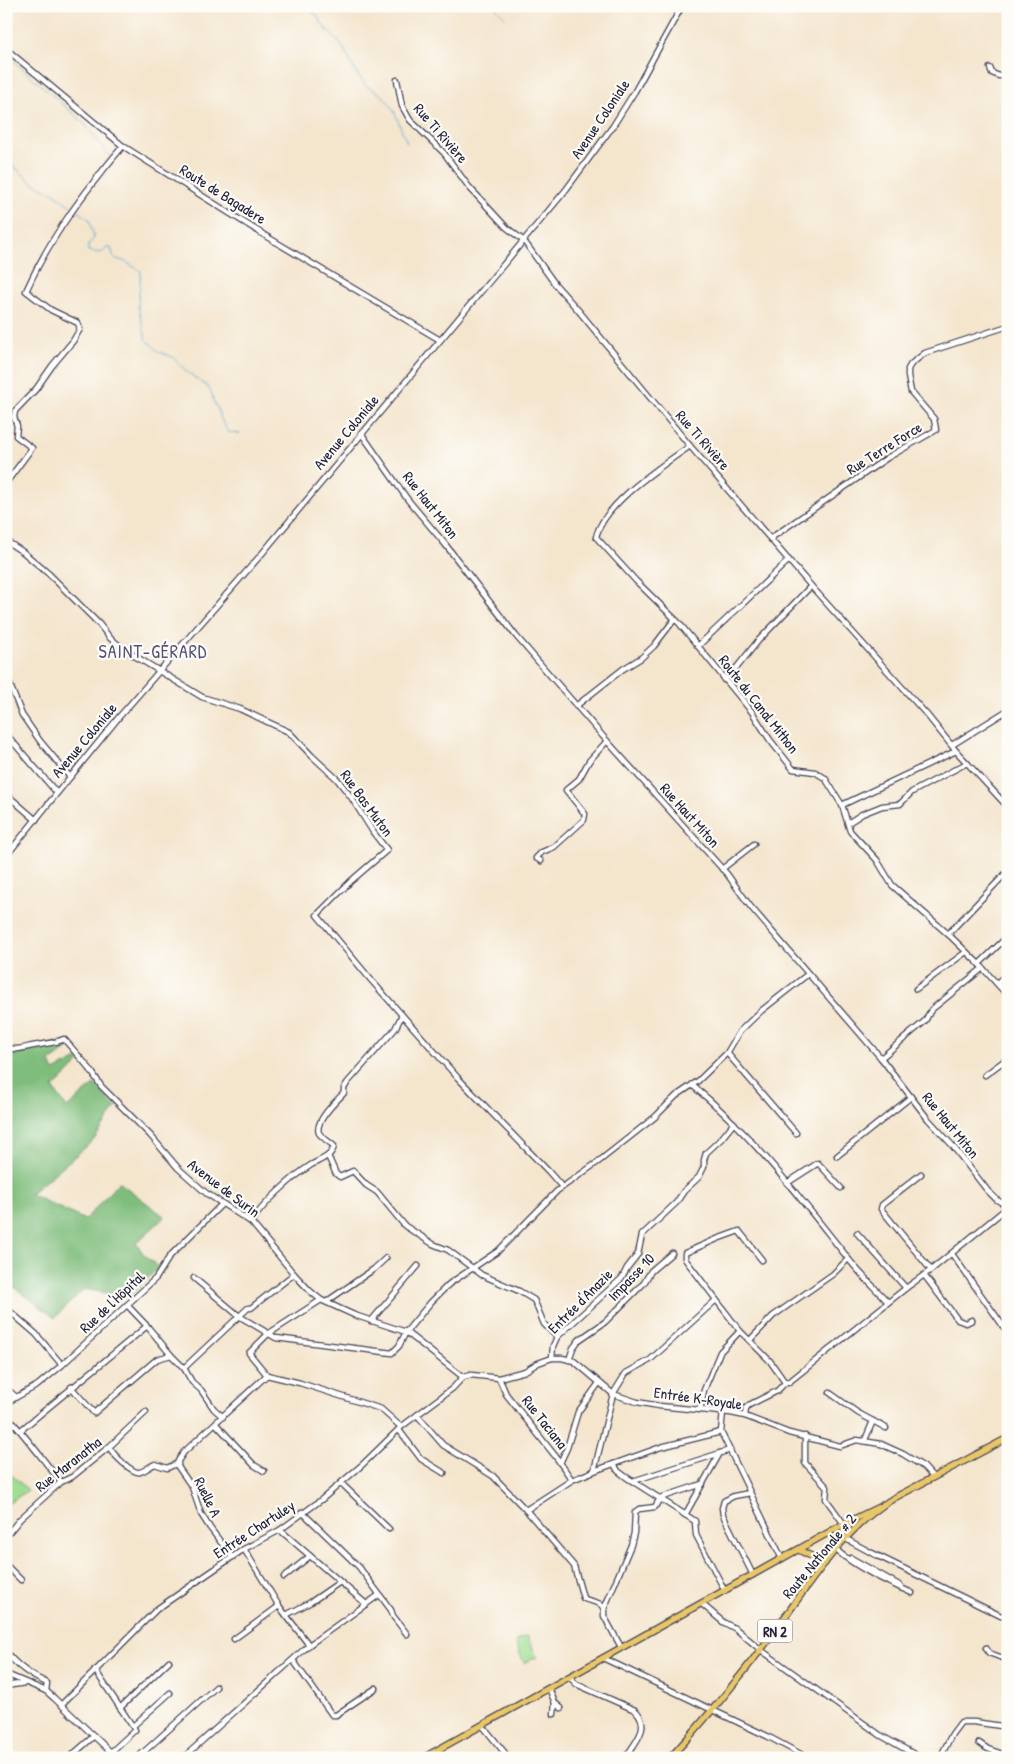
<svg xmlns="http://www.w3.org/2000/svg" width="1014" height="1764" viewBox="0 0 1014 1764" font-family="'Patrick Hand',sans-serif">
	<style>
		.green { fill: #9fde93; stroke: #608067 }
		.forest { fill: #7fbd7d; stroke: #50705c }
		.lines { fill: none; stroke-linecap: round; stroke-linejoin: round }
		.stream { stroke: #56a8d1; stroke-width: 1 }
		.minor-casing { stroke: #423f51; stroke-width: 7 }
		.major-casing { stroke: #423f51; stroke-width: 8 }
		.minor { stroke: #fff; stroke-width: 4.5 }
		.major { stroke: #e9c769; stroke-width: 5.5 }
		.labels { text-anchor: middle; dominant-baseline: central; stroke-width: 4.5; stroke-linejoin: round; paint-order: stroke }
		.shield { fill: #fdfcf7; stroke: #646373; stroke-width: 1 }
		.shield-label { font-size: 14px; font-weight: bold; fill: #22223b }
		.street-label { font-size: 15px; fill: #22223b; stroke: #fdfcf7 }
		.quarter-label { font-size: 18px; letter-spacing: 1px; fill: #555279; stroke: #fdfcf7 }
	</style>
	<rect width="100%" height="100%" fill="#fdfcf7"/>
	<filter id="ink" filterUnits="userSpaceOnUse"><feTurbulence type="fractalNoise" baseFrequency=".02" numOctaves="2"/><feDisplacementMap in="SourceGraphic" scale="10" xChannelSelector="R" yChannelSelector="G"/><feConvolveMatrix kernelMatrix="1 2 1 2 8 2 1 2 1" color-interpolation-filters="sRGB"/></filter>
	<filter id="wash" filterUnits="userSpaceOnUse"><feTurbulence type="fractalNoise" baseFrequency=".0096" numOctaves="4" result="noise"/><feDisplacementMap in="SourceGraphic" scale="20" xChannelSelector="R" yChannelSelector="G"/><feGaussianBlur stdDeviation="1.12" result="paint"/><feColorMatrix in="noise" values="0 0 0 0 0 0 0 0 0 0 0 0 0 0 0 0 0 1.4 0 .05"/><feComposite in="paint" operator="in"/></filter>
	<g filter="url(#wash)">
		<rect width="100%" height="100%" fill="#f4e5cd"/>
		<!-- green -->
		<g class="green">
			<polygon points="6,1470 28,1490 6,1505"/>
			<polygon points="527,1636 537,1657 524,1663 515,1642"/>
		</g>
		<!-- forest -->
		<polygon class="forest" points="63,1042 69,1048 50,1062 54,1071 78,1059 80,1062 53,1088 67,1108 95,1084 116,1108 93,1141 30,1194 85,1220 119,1182 165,1217 136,1243 145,1256 160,1268 159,1271 156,1270 128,1297 84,1289 55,1318 6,1281 6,1067 13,1052 35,1050"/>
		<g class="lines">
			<!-- stream -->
			<g class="stream">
				<polyline points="298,6 299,9 308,9 318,16 321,23 343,47 354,69 365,85 382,95 388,102 394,111 407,143"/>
				<polyline points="494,6 505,17"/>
				<polyline points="6,54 84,123 110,157"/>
				<polyline points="6,160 33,183 54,193 73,208"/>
				<polyline points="76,210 89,219 94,238 88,245 88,251 101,253 107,248 111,248 114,258 126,262 141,271 138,306 146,339 159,352 173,357 187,372 208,387 212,394 213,401 218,410 221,419 228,432 240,434"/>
			</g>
		</g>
	</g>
	<g filter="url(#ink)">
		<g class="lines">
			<defs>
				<g id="minor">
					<polyline points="6,49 123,146 269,238 440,340"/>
					<polyline points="990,68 992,73 999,76 1008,74"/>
					<polyline points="397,80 402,106 410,120 444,153 469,187 506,227 524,241 555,284 578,310 690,446 811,586 927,715 956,751 1008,807"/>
					<polyline points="361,433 408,500 445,544 516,636 607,741 727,874 750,906 881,1058 928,1119 952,1145 987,1190 997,1200 1008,1206"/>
					<path d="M690 446C662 466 604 503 596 537L636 581 679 623 752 712 770 740 793 769 815 772 825 778 842 805 850 831 877 860 892 885 948 934 979 964 1008 996"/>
					<path d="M6 483 32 448 16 436 17 426 14 417 15 411 36 389 52 366 73 341 80 329 78 323 51 310 26 291C50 237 85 191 123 146"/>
					<polyline points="771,538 887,458 936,430 934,419 911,392 908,376 908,369 911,364 925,353 1008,326"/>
					<polyline points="6,541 23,552 49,574 99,624 110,638 125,650 202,697 240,709 289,732 312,756 337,779 351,797 373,832 387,850 351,881 317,915 371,980 458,1078 549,1172 562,1187"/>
					<polyline points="698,646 789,560"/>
					<polyline points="6,675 22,715 40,741 70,777"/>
					<polyline points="724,680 738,666 758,641 811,586"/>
					<polyline points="576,706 623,669 641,658 654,646 674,620"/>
					<polyline points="6,734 57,793"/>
					<polyline points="952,745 1008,710"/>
					<polyline points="6,794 36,820"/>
					<polyline points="842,805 956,751"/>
					<polyline points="848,823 862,814 882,806 900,804 912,792 967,763"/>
					<polyline points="6,856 119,717 260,556 565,191 613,126 635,91 682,6"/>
					<polyline points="541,861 536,858 542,852 554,847 584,820 585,814 566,790 579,779 589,761 607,741"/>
					<polyline points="722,869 754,844"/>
					<polyline points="948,934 1008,871"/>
					<polyline points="979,964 1008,936"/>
					<polyline points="997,983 1008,973"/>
					<polyline points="916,989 966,952"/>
					<path d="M6 1047C18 1052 27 1046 39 1045 48 1043 56 1043 64 1039L90 1069 101 1086 150 1135 178 1168 206 1193 251 1222 294 1274 310 1291 321 1300 354 1315 406 1332 463 1377"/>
					<polyline points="727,1053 796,1133"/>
					<polyline points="881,1058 925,1021 931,1010 983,968"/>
					<polyline points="985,1075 1008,1058"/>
					<path d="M692 1085C752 1134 799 1197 847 1257 859 1273 874 1287 888 1302"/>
					<polyline points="328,1156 336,1174 340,1177 353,1171 366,1185 377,1192 405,1226 433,1244 448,1250 482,1275 519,1291 534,1300 544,1324 557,1337"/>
					<polyline points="837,1156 911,1097"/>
					<polyline points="921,1174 882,1205 881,1209 931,1270"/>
					<polyline points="787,1183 818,1163 841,1188"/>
					<path d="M251 1222C263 1204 292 1177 311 1165 319 1160 332 1157 334 1146 330 1142 322 1138 319 1133 314 1122 337 1100 344 1093V1088L348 1082 395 1029 402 1015"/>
					<polyline points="857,1233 906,1288"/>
					<polyline points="952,1254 1008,1333"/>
					<polyline points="924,1275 958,1320 966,1323 972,1320"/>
					<polyline points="194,1278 239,1316 276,1338 392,1353 399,1346 406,1332 431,1302 449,1284 498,1251 557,1191 598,1162 655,1117 676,1096 698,1081 727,1053 740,1031 761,1011 808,974"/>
					<polyline points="321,1300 268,1334 249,1353 267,1375 300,1383 381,1409 401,1427"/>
					<polyline points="326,1302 374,1269 386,1258"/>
					<polyline points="127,1305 147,1326"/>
					<polyline points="6,1308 36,1334 62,1365"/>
					<polyline points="371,1321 418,1266"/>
					<polyline points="740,1331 770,1361 784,1381 789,1382 906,1288 931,1270 1008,1207"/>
					<polyline points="750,1340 773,1316 833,1274 848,1259"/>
					<polyline points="552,1358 553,1346 557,1337 622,1278 627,1268 638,1254 642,1235 676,1203 684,1191 699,1177 704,1167 704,1160 706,1153 721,1139 734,1123"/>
					<polyline points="569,1360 573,1348 579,1340 605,1322 644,1283 651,1271 672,1253"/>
					<polyline points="184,1368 248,1308 251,1308 294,1274"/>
					<polyline points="463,1377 471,1375 499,1378 525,1371 538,1363 552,1358 562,1358 574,1361 613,1394 637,1402 659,1406 731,1413 745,1416 789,1433 840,1446 857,1440 881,1444 903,1454 924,1467 933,1477"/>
					<polyline points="499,1378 506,1394 556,1457 572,1480"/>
					<polyline points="71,1387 94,1413 157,1359 171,1355"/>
					<polyline points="6,1388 16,1397"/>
					<polyline points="830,1393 858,1413 886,1428"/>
					<polyline points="6,1403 38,1385 62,1365 156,1278 170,1256 222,1204"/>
					<polyline points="700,1410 704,1390 720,1352 740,1331 685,1259 685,1253 717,1239 739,1231 762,1260"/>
					<polyline points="723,1412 721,1432 782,1559"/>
					<path d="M6 1415C26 1436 43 1460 61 1482"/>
					<path d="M417 1415 443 1445 493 1476 526 1510 574 1566 583 1598C591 1603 600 1600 604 1609"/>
					<polyline points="745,1416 746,1408 749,1405 777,1391 786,1382"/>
					<polyline points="216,1424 254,1465 264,1471"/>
					<polyline points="21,1430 147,1326 171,1355 184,1368 192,1382 201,1390 214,1409 223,1417"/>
					<polyline points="399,1430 421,1459 444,1473"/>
					<polyline points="805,1436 805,1463 827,1487 826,1499 844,1524"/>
					<polyline points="865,1440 873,1421"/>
					<path d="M109 1447C113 1454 132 1474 140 1472 145 1471 150 1466 155 1464L167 1468 176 1464 192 1487 201 1514 210 1528 232 1557"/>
					<polyline points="560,1463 567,1448 578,1412 599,1383"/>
					<polyline points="614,1464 618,1471 626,1477 695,1521 696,1535 725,1591"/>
					<polyline points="178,1466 178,1461 184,1452 267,1375"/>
					<polyline points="594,1471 613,1394 626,1373 650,1360 716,1300"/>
					<polyline points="633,1481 730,1450"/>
					<polyline points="341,1483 389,1529"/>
					<polyline points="750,1493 734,1496 724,1501 722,1508 723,1515 753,1575"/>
					<polyline points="526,1510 572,1480 594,1471 661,1447 721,1432"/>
					<polyline points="302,1512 359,1567 391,1610 393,1616 407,1634"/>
					<polyline points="685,1515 720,1453"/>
					<polyline points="280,1530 366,1604"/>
					<polyline points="6,1536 20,1519 61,1482 72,1477 109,1447 146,1412"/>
					<polyline points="846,1539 870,1552 1001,1616 1008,1617"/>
					<polyline points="244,1549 279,1606 309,1645"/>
					<path d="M836 1550C859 1569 885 1581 912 1593"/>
					<polyline points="851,1558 899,1585 901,1588"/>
					<polyline points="6,1565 21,1580"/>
					<polyline points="284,1577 310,1556"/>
					<polyline points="702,1604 723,1622 736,1629 761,1650 880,1735 921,1758"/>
					<polyline points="286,1615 311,1602 340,1582"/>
					<polyline points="6,1622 8,1625 6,1627"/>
					<polyline points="234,1639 279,1606"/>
					<polyline points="621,1647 604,1616 604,1609 631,1545 634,1533 635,1512 639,1509 655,1507 660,1498 702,1484"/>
					<polyline points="986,1648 989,1653 1008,1660"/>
					<path d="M6 1652C18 1667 30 1675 47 1683L46 1691"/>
					<polyline points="603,1658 767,1736 808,1758"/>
					<polyline points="293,1660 332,1715 336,1715 376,1688"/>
					<polyline points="95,1670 135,1730 111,1752"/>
					<polyline points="6,1674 46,1691 54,1698 117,1758"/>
					<path d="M570 1677 576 1684 635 1710C652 1726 635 1743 625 1758"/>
					<polyline points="6,1686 25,1683"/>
					<polyline points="549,1688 555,1703 554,1714"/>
					<polyline points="555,1703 561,1708"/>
					<polyline points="62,1704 157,1609 244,1549 280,1530 321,1500 362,1465 401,1427 453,1388 463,1377"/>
					<polyline points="120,1708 169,1661"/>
					<polyline points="482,1725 509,1758"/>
					<polyline points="133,1726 170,1693"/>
					<polyline points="979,1743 988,1749 1008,1756"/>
					<polyline points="69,1758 94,1736"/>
					<polyline points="137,1758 216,1687"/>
					<polyline points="183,1758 309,1645 379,1595"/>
					<polyline points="940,1758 952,1734 961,1722 974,1722 1008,1727"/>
				</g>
				<g id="major">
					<polyline points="799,1550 825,1563"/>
					<polyline points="423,1758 844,1524 881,1506"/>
					<path d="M670 1758C705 1720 738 1680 769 1639 805 1591 842 1528 894 1498L1008 1438"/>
				</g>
			</defs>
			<!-- minor casing -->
			<use href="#minor" class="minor-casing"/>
			<!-- major casing -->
			<use href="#major" class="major-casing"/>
			<!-- minor -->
			<use href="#minor" class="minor"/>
			<!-- major -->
			<use href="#major" class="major"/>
		</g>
	</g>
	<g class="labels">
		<!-- shield labels -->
		<rect class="shield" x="757.5" y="1619.5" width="35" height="23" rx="4"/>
		<g class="shield-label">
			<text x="775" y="1631">RN 2</text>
		</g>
		<!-- street labels -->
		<g class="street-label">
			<text transform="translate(600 119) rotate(-56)">Avenue Coloniale</text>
			<text transform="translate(441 133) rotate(49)">Rue Ti Rivière</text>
			<text transform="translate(223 194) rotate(32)">Route de Bagadere</text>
			<text transform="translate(346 432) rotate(-50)">Avenue Coloniale</text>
			<text transform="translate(703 440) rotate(49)">Rue Ti Rivière</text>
			<text transform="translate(884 448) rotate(-32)">Rue Terre Force</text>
			<text transform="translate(431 505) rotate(52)">Rue Haut Miton</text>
			<text transform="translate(759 704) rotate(52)">Route du Canal Mithon</text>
			<text transform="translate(84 740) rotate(-50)">Avenue Coloniale</text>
			<text transform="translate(367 803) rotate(54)">Rue Bas Muton</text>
			<text transform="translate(690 815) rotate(48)">Rue Haut Miton</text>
			<text transform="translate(951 1125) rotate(51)">Rue Haut Miton</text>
			<text transform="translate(224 1188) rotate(37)">Avenue de Surin</text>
			<text transform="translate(631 1277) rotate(-46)">Impasse 10</text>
			<text transform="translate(580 1301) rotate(-45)">Entrée d'Anazie</text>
			<text transform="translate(112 1302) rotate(-43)">Rue de l'Hôpital</text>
			<text transform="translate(698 1398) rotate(8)">Entrée K-Royale</text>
			<text transform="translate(545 1422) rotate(52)">Rue Taciana</text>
			<text transform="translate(68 1464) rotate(-38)">Rue Maranatha</text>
			<text transform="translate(208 1497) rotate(64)">Ruelle A</text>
			<text transform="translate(254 1529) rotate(-33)">Entrée Chartuley</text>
			<text transform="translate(819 1556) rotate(-50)">Route Nationale # 2</text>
		</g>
		<!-- quarter labels -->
		<g class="quarter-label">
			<text x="153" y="651">SAINT-GÉRARD</text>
		</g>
	</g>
	<!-- margin -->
	<rect width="1014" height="1764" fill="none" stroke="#fdfcf7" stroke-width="25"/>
</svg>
